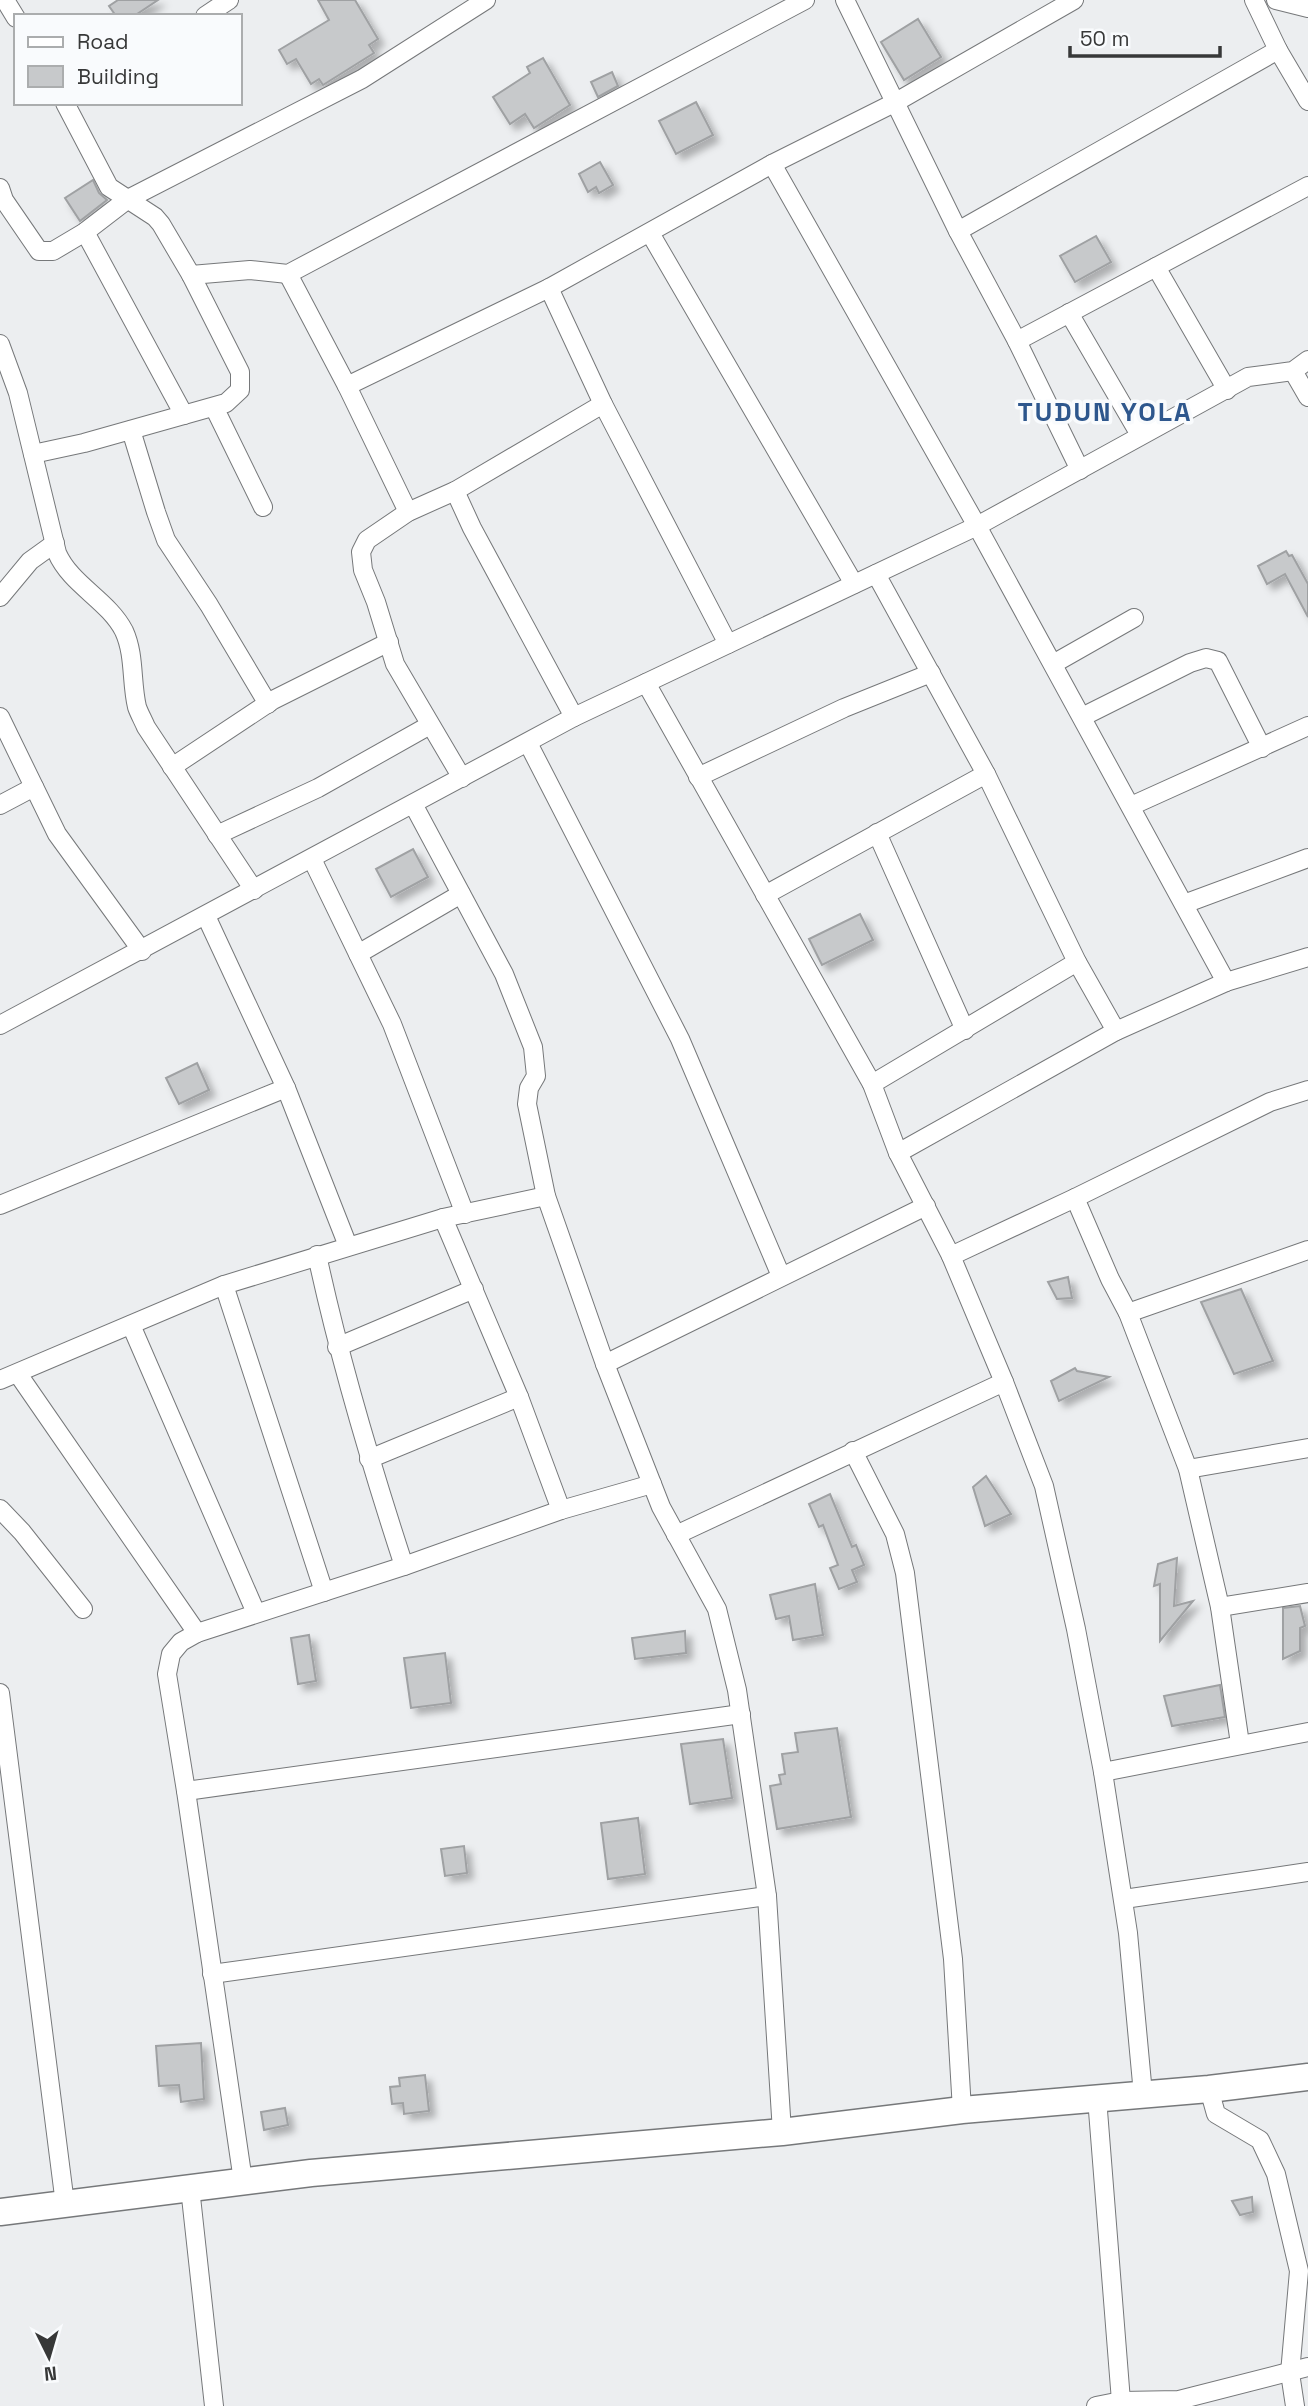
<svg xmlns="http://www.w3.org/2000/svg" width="1308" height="2406" viewBox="0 0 1308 2406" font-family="'Space Grotesk',sans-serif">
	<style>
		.building { fill: #c7c9cb; stroke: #9fa1a3; stroke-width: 2; filter: url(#shadow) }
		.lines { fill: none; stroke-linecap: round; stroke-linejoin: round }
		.street-casing { stroke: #76787a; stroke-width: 20 }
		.secondary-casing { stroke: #76787a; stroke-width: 29 }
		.street { stroke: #fff; stroke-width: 18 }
		.secondary { stroke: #fff; stroke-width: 26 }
		.labels { text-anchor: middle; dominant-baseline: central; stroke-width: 7; stroke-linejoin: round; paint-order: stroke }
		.district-label { font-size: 26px; font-weight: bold; letter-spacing: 2px; fill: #2e578d; stroke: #f9fbfd }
	</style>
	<defs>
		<filter id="shadow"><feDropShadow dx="6" dy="6" stdDeviation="3.5" flood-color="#0004"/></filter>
	</defs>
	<rect width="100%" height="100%" fill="#eceef0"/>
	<!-- building -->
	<g class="building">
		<polygon points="118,0 158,0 134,16 116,16 109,6"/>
		<polygon points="318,0 355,0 378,39 369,45 374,53 323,85 319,79 311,84 296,59 287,64 279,50 329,20"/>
		<polygon points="918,19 941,57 904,80 881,42"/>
		<polygon points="543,58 570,105 534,128 525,114 510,124 493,97 530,73 527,67"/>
		<polygon points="612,72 618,86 598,97 591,82"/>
		<polygon points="696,102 713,135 676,154 659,121"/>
		<polygon points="600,162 613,185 599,193 596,187 588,192 579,174"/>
		<polygon points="93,180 99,193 107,200 80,221 65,198"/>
		<polygon points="1096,236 1111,262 1075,282 1060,256"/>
		<polygon points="1286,551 1289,556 1292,555 1308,584 1308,617 1285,574 1267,584 1258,566"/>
		<polygon points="413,849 428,877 391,897 376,869"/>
		<polygon points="860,914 873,940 822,965 809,939"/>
		<polygon points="197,1063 209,1090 179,1104 166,1078"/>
		<polygon points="1068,1277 1072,1298 1057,1299 1048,1282"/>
		<polygon points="1241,1289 1273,1361 1234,1374 1201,1302"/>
		<polygon points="1075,1368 1077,1371 1109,1377 1059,1401 1051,1381"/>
		<polygon points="986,1476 1011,1514 985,1526 973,1487"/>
		<polygon points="830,1494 852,1547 856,1545 864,1565 852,1570 857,1582 839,1589 830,1568 838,1565 823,1525 819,1527 809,1504"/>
		<polygon points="1177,1558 1174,1606 1193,1601 1160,1641 1160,1584 1154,1586 1158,1564"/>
		<polygon points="815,1584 823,1635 793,1640 789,1616 776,1619 770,1595"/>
		<polygon points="1300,1606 1305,1626 1300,1628 1300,1651 1283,1659 1283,1608"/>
		<polygon points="685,1631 686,1653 635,1659 632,1638"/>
		<polygon points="309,1635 316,1681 298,1684 291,1638"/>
		<polygon points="445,1653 451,1703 411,1708 404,1658"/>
		<polygon points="1220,1685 1225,1717 1172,1726 1164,1696"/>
		<polygon points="837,1728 851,1817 777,1829 770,1786 781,1784 779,1775 785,1774 782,1754 798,1752 795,1733"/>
		<polygon points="723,1739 732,1798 690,1804 681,1744"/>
		<polygon points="638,1818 645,1874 608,1879 601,1823"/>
		<polygon points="464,1846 467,1873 445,1876 441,1849"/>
		<polygon points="201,2043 204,2099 181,2102 179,2085 159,2086 156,2046"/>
		<polygon points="425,2075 429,2111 404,2114 403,2103 392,2104 390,2087 400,2086 399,2078"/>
		<polygon points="285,2108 288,2125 264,2130 261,2112"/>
		<polygon points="1252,2197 1253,2212 1240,2215 1232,2201"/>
	</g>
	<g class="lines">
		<defs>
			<g id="street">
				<polyline points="5,0 16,18"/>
				<polyline points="845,0 958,231 1017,341 1080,470"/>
				<polyline points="1254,0 1278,50 1308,101"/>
				<polyline points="1276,0 1308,8"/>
				<polyline points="205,16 229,0"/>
				<polyline points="772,164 977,526 1226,982"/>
				<polyline points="0,188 4,200 39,251 53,251 85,232 128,199 362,79 486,0"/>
				<polyline points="958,231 1278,50"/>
				<polyline points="85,232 184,415"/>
				<polyline points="650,233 854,584"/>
				<polyline points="1156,267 1227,390"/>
				<polyline points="288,274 347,386 408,512"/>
				<polyline points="191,275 250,270 288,274 805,0"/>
				<polyline points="549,288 603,404 728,644"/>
				<polyline points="1069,313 1140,435"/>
				<polyline points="1017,341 1308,186"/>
				<path d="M0 344 18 393 57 553C71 585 108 600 124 631 135 655 131 682 137 707 139 713 143 720 146 727L254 890"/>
				<polyline points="1293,371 1308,397"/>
				<polyline points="347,386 549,288 772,164 896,102 1074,0"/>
				<polyline points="214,407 263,507"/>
				<polyline points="131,430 156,512 166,540 209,605 268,704"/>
				<polyline points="33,454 84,443 226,403 240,390 240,372 191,275 161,224 155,217 109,187 65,103"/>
				<polyline points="455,491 472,528 574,717"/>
				<polyline points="876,574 986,774 1077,962 1116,1031"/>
				<polyline points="0,597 30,561 55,543"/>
				<polyline points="1053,664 1134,618"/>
				<polyline points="646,683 872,1084 898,1153 951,1256 1004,1382 1044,1486 1076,1629 1103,1772 1128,1933 1143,2094"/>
				<polyline points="0,717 57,834 142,951"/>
				<polyline points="1082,717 1190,663 1206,658 1218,661 1262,748"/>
				<polyline points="528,743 680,1039 781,1276"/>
				<polyline points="172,767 273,700 389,642"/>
				<polyline points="698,777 844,708 931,673"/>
				<polyline points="462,778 395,664 376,602 363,570 361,552 367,540 408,512 455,491 603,404"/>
				<polyline points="413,804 504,974 533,1047 536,1076 529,1088 527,1104 546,1196 605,1364 661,1507 717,1609 737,1690 767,1896 782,2132"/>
				<polyline points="0,805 34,787"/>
				<polyline points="1131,806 1308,726"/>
				<polyline points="877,833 965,1030"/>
				<polyline points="217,835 318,788 430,725"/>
				<polyline points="312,859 392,1024 465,1214"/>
				<polyline points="765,895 986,774"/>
				<polyline points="1184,904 1308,858"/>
				<polyline points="206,916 286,1088 348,1246"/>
				<polyline points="358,954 461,894"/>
				<polyline points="0,1025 574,717 977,526 1248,377 1293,371 1308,360"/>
				<polyline points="872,1084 1077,962"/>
				<polyline points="898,1153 1116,1031 1226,982 1308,957"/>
				<polyline points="1075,1198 1110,1279 1128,1313 1188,1469 1220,1607 1240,1744"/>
				<polyline points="0,1205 286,1088"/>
				<polyline points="443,1218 519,1397 561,1510"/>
				<path d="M317 1255C340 1362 370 1462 404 1566"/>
				<polyline points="951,1256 1075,1198 1270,1102 1308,1090"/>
				<polyline points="224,1285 324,1592"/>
				<polyline points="1128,1313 1308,1250"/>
				<polyline points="131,1325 256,1613"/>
				<polyline points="337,1347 474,1289"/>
				<polyline points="605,1364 926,1206"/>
				<polyline points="18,1374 197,1633"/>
				<polyline points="0,1380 224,1285 443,1218 546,1196"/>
				<polyline points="853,1451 895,1534 905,1573 953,1959 962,2110"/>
				<polyline points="369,1459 519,1397"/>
				<polyline points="1188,1469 1308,1448"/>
				<polyline points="0,1509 22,1532 83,1609"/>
				<polyline points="676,1535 1004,1382"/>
				<polyline points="1220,1607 1308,1593"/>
				<polyline points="0,1693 65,2204"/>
				<polyline points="1103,1772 1308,1732"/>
				<polyline points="186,1791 741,1714"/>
				<polyline points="1124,1899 1308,1872"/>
				<polyline points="212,1974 767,1896"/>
				<polyline points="1209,2089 1216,2114 1260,2140 1276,2174 1299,2271 1290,2373 1295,2406"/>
				<polyline points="1097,2098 1121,2401"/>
				<polyline points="243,2181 186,1791 167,1674 171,1654 181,1642 197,1633 404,1566 561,1510 652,1484"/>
				<polyline points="190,2188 214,2406"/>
				<polyline points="1096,2406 1121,2401 1179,2400 1308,2367"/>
			</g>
			<polyline id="secondary" points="0,2212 311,2173 782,2132 962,2110 1209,2089 1308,2077"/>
		</defs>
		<!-- street casing -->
		<use href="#street" class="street-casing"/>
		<!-- secondary casing -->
		<use href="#secondary" class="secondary-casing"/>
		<!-- street -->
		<use href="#street" class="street"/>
		<!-- secondary -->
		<use href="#secondary" class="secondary"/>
	</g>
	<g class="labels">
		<!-- district labels -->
		<g class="district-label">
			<text x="1105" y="412">TUDUN YOLA</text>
		</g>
	</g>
	<!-- legend -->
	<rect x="14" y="14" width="228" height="91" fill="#f9fbfd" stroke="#abadae" stroke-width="2"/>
	<rect x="28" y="37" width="35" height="10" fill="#ffffff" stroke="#abadae" stroke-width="2"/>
	<text x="77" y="49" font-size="21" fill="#373838">Road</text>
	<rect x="28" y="66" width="35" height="21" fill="#c7c9cb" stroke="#abadae" stroke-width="2"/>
	<text x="77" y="84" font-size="21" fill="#373838">Building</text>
	<!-- north arrow -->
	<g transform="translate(49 2357) rotate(175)" stroke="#f9fbfd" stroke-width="5" paint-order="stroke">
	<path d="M0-5L12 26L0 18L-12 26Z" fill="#373838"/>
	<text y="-10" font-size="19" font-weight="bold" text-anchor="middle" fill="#373838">N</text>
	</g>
	<!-- scale -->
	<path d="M1070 46v10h150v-10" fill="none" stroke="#373838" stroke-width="3.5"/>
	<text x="1080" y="46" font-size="21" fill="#373838" stroke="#f9fbfd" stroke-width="5" paint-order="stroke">50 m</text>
</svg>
